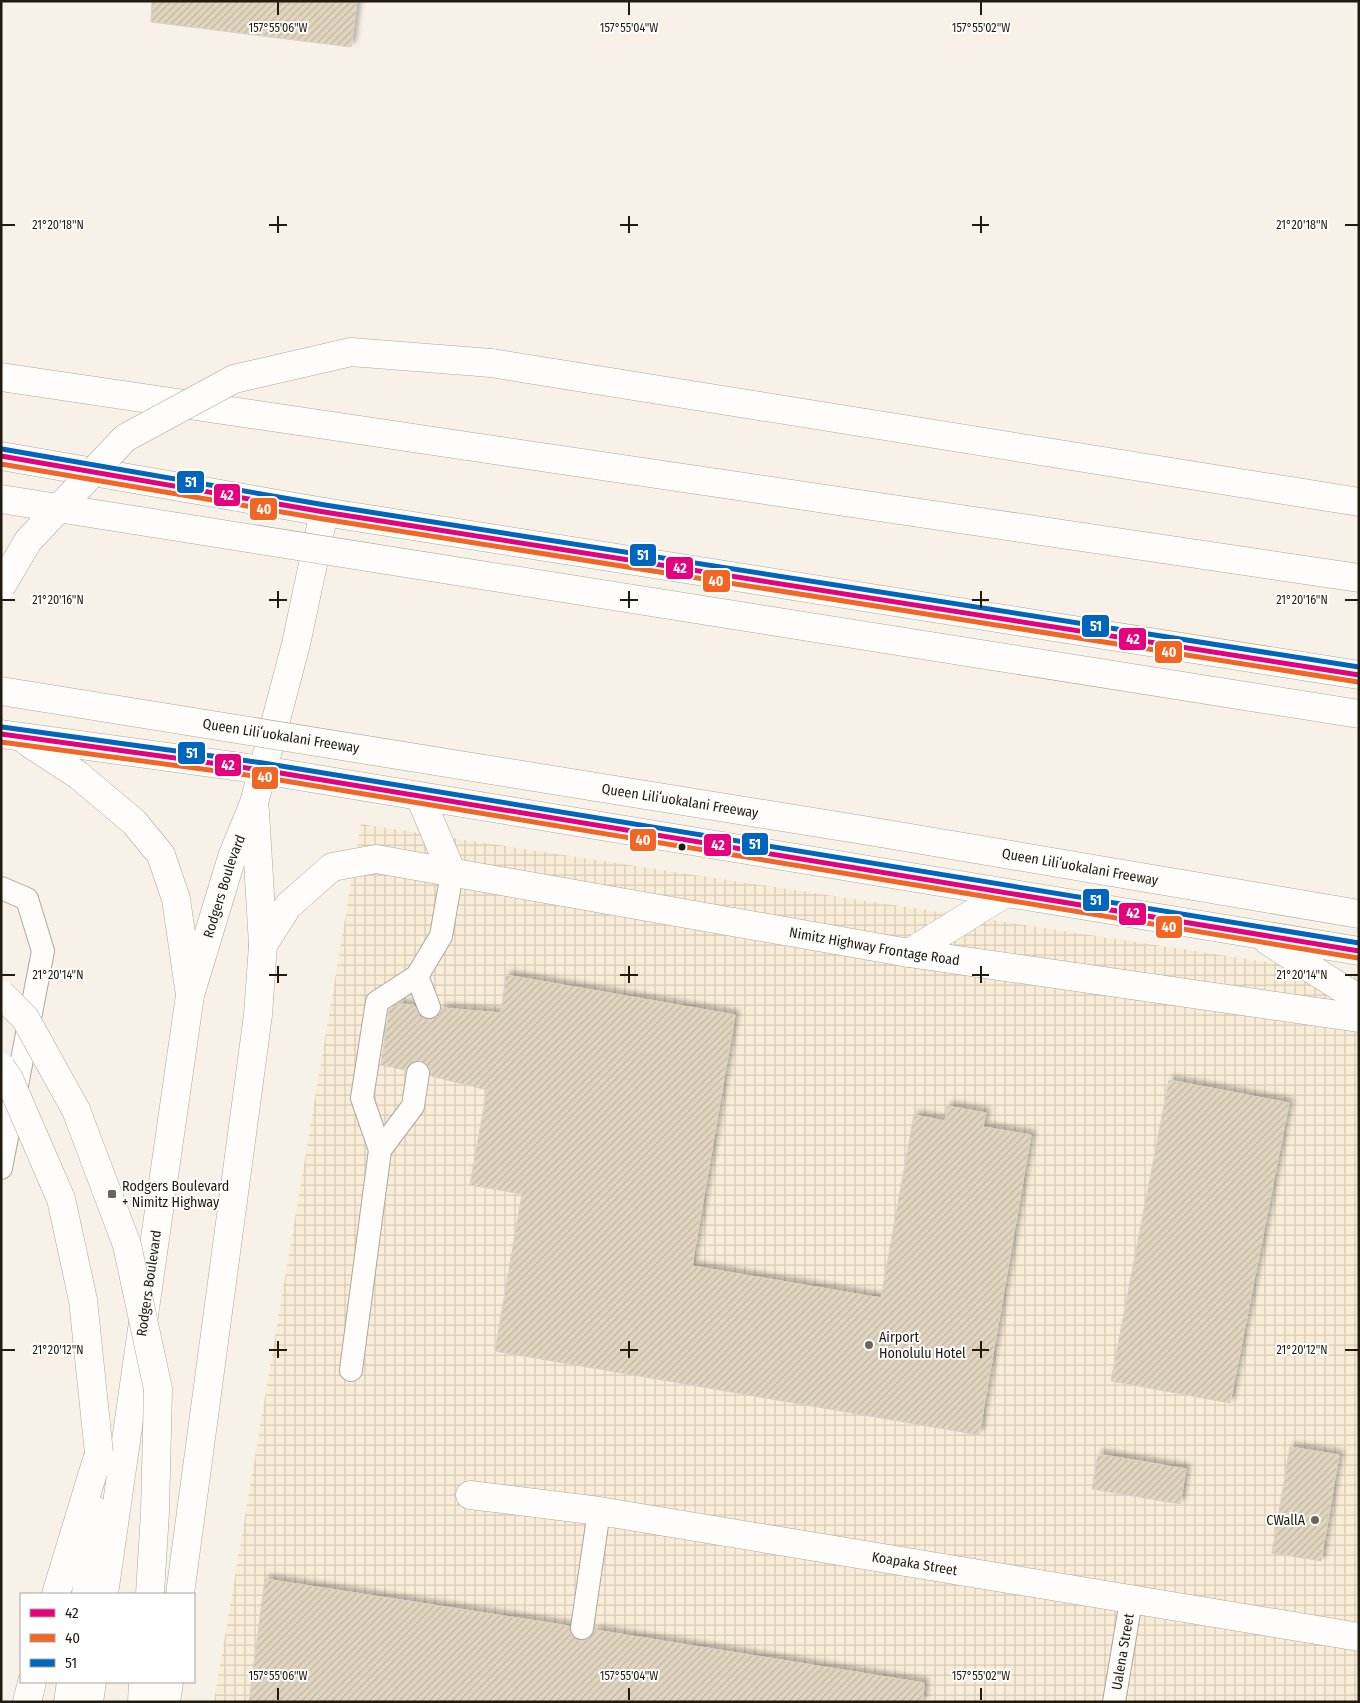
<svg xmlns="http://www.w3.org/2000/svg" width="1360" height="1703" viewBox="0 0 1360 1703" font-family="'Fira Sans Condensed',sans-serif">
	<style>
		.industrial { fill: url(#industrial-grid) }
		.building { fill: url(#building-hatch); stroke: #d7d1c7; filter: url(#shadow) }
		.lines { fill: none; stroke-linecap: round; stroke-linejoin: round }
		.service-casing { stroke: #ada79d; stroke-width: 24 }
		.minor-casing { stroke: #ada79d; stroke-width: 29 }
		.primary-casing { stroke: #ada79d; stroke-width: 29 }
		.motorway-casing { stroke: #ada79d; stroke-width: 29 }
		.service { stroke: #fefdfb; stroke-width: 22 }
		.minor { stroke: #fefdfb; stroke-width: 28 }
		.primary { stroke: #fefdfb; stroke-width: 28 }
		.motorway { stroke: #fefdfb; stroke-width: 28 }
		.motorway-bridge-casing { stroke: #ada79d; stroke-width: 29; stroke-linecap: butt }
		.motorway-bridge { stroke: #fefdfb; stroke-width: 28 }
		.bus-1-casing { stroke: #fff; stroke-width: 9 }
		.bus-2-casing { stroke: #fff; stroke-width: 9 }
		.bus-3-casing { stroke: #fff; stroke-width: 9 }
		.bus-1 { stroke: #e5007d; stroke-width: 5 }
		.bus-2 { stroke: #f26522; stroke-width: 5 }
		.bus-3 { stroke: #0065bd; stroke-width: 5 }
		.ticks { fill: none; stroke: #201a0f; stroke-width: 2 }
		.bus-dot { fill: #201a0f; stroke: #fff; stroke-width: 2 }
		.poi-dot { fill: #6b655b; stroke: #fff; stroke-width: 2 }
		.labels { text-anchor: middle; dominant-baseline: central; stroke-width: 4; stroke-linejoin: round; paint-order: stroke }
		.street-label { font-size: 14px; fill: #201a0f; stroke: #fff }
		.poi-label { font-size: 14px; fill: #201a0f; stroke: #fff; text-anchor: start }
		.ticks-label { font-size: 12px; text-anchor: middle; fill: #201a0f; stroke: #fff; stroke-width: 4; stroke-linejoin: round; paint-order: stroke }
		.line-badge { stroke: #fff; stroke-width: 2 }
		.badge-label { font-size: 14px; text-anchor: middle; font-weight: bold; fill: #fff }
	</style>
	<defs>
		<pattern id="industrial-grid" width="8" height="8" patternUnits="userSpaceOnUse" patternTransform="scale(1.25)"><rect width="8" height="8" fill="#faedd8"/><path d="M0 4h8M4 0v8" fill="none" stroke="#d6cbb8"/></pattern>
		<pattern id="building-hatch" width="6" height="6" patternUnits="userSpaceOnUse" patternTransform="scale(1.25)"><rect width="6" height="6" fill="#e2d5bf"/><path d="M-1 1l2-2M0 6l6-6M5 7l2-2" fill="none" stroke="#c2b6a3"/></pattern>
		<filter id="shadow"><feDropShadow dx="4.5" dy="-4.5" stdDeviation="2.5" flood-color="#0004"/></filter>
	</defs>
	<rect width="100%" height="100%" fill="#f7f1e7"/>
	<!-- industrial -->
	<polygon class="industrial" points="361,824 1359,976 1359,1702 214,1702"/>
	<!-- building -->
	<g class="building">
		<polygon points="152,1 357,1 351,47 151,22"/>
		<polygon points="506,975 735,1015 692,1266 881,1298 914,1115 945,1121 947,1106 986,1113 983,1127 1031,1135 979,1435 495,1351 522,1194 470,1185 487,1090 431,1076 430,1068 420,1060 413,1061 405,1070 381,1065 389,1010 398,1004 414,1005 420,1017 427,1020 439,1016 442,1008 501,1013"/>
		<polygon points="1169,1080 1289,1103 1230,1403 1111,1381"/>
		<polygon points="1290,1447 1339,1455 1321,1561 1272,1553"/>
		<polygon points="1098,1454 1186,1469 1180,1504 1092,1489"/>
		<polygon points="265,1579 569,1626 570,1633 580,1641 587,1640 595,1630 924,1683 923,1702 249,1702"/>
	</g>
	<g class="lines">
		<defs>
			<g id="service">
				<polyline points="1,888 27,899 43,951 1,1168"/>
				<polyline points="417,976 429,1007"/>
				<polyline points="380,1150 413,1106 418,1073"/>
				<polyline points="351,1370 380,1150 362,1098 377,1002 417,976 441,936 452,873"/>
				<polyline points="582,1628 599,1511"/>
				<path id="s1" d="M1114 1702 1131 1601"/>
			</g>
			<g id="minor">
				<path id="s2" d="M263 945 288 906 332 867 376 859 909 953 1359 1018"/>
				<path id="s3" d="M470 1495 599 1511 1359 1637"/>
				<path id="s4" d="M104 1594 190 995 232 857 254 803 296 644 324 512"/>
				<polyline points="180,1594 258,1015 263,945 255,811"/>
				<polyline points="89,1702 92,1682"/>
				<polyline points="166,1702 169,1682"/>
			</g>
			<g id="primary">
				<polyline points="1,456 324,512 1359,675"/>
				<polyline points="1,734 262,770 1359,951"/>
				<polyline points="29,743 78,775 134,822 161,855 176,899 190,995"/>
				<polyline points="420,797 452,873"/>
				<polyline points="1268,941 1359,999"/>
				<polyline points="909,953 1004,894"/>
			</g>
			<g id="motorway">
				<polyline points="491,363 1359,502"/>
				<polyline points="1,377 1359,578"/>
				<polyline points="56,1594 99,1453"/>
				<polyline points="86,1594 94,1510"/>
				<polyline points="27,1702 32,1682"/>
				<polyline points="68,1702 71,1682"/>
				<polyline points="142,1702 143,1682"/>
			</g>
		</defs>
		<!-- service casing -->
		<use href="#service" class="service-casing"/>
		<!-- minor casing -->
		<use href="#minor" class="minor-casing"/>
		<!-- primary casing -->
		<use href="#primary" class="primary-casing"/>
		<!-- motorway casing -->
		<use href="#motorway" class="motorway-casing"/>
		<!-- service -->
		<use href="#service" class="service"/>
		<!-- minor -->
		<use href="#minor" class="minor"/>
		<!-- primary -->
		<use href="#primary" class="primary"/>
		<!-- motorway -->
		<use href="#motorway" class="motorway"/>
		<defs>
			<g id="motorway-bridge">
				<polyline points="1,499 1359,714"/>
				<polyline points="1,587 28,541 125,438 234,379 351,352 491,363"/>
				<polyline points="1,691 869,831 1359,914"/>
				<polyline points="1,994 25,1018 76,1110 127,1245 158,1389 155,1512 150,1594"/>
				<polyline points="1,1067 9,1079 61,1199 83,1300 99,1453"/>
			</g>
		</defs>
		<!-- motorway-bridge casing -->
		<use href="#motorway-bridge" class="motorway-bridge-casing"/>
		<!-- motorway-bridge -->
		<use href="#motorway-bridge" class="motorway-bridge"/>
		<defs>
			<g id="bus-1">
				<polyline points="1,456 324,512 1359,675"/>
				<polyline points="1,734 262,770 1359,951"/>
			</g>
			<g id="bus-2">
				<polyline points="1,464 323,519 1358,682"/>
				<polyline points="1,742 261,777 1358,958"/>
			</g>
			<g id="bus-3">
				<polyline points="2,449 325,505 1359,667"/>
				<polyline points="2,727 263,763 1359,943"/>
			</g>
		</defs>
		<!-- bus-1 casing -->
		<use href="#bus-1" class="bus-1-casing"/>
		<!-- bus-2 casing -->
		<use href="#bus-2" class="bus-2-casing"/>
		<!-- bus-3 casing -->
		<use href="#bus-3" class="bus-3-casing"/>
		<!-- bus-1 -->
		<use href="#bus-1" class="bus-1"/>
		<!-- bus-2 -->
		<use href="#bus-2" class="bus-2"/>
		<!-- bus-3 -->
		<use href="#bus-3" class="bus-3"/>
	</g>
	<!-- ticks -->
	<path class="ticks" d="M278 2V15M629 2V15M981 2V15M278 216V233M629 216V233M981 216V233M2 225H15M269 225H287M620 225H638M972 225H989M1345 225H1358M278 591V608M629 591V608M981 591V608M2 600H15M269 600H287M620 600H638M972 600H989M1345 600H1358M278 966V983M629 966V983M981 966V983M2 975H15M269 975H287M620 975H638M972 975H989M1345 975H1358M278 1341V1358M629 1341V1358M981 1341V1358M2 1350H15M269 1350H287M620 1350H638M972 1350H989M1345 1350H1358M278 1688V1700M629 1688V1700M981 1688V1700"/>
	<!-- markers -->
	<circle class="bus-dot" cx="682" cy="847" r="4.5"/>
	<g class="poi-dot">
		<rect x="107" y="1189" width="10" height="10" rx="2.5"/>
		<circle cx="869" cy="1345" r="5"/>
		<circle cx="1315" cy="1520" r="5"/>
	</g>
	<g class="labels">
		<!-- street labels -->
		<g class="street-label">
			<text transform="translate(281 736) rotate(9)">Queen Liliʻuokalani Freeway</text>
			<text transform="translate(680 801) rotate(9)">Queen Liliʻuokalani Freeway</text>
			<text transform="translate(1080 867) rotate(10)">Queen Liliʻuokalani Freeway</text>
			<text stroke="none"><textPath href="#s4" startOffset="719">Rodgers Boulevard</textPath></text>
			<text stroke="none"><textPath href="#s2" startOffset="656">Nimitz Highway Frontage Road</textPath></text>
			<text stroke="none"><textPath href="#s4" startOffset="314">Rodgers Boulevard</textPath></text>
			<text stroke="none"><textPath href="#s3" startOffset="450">Koapaka Street</textPath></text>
			<text stroke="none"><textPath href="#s1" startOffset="51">Ualena Street</textPath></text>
		</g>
		<!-- poi labels -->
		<g class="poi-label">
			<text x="122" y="1186">Rodgers Boulevard<tspan x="122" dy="16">+ Nimitz Highway</tspan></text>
			<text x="879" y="1337">Airport<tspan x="879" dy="16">Honolulu Hotel</tspan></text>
			<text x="1305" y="1520" text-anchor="end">CWallA</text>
		</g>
	</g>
	<g class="ticks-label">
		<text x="278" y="32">157°55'06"W</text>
		<text x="629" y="32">157°55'04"W</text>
		<text x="981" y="32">157°55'02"W</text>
		<text x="58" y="229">21°20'18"N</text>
		<text x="1302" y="229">21°20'18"N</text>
		<text x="58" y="604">21°20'16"N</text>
		<text x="1302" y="604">21°20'16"N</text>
		<text x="58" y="979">21°20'14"N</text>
		<text x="1302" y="979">21°20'14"N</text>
		<text x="58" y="1354">21°20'12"N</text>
		<text x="1302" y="1354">21°20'12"N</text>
		<text x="278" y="1680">157°55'06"W</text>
		<text x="629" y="1680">157°55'04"W</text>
		<text x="981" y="1680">157°55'02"W</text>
	</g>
	<g class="line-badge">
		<rect x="176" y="470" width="29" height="24" rx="5" fill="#0065bd"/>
		<rect x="213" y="483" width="28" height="24" rx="5" fill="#e5007d"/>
		<rect x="249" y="497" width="29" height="24" rx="5" fill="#f26522"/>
		<rect x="629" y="543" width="28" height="24" rx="5" fill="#0065bd"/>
		<rect x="665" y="556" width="29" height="24" rx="5" fill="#e5007d"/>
		<rect x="702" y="569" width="29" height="24" rx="5" fill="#f26522"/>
		<rect x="1081" y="614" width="29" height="24" rx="5" fill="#0065bd"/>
		<rect x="1118" y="627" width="29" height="24" rx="5" fill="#e5007d"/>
		<rect x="1154" y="640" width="29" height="24" rx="5" fill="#f26522"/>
		<rect x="177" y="741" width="29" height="24" rx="5" fill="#0065bd"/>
		<rect x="214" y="753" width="28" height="24" rx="5" fill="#e5007d"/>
		<rect x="251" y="766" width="28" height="24" rx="5" fill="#f26522"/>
		<rect x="629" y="828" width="28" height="24" rx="5" fill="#f26522"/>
		<rect x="741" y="832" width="28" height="24" rx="5" fill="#0065bd"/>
		<rect x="703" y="833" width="29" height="24" rx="5" fill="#e5007d"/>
		<rect x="1082" y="888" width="28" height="24" rx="5" fill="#0065bd"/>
		<rect x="1118" y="902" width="29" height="24" rx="5" fill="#e5007d"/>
		<rect x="1155" y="915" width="28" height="24" rx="5" fill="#f26522"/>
	</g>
	<g class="badge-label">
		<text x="191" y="487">51</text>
		<text x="227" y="500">42</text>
		<text x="264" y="514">40</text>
		<text x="643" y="560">51</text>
		<text x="680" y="573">42</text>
		<text x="716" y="586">40</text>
		<text x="1096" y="631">51</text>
		<text x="1133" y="644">42</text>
		<text x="1169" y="657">40</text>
		<text x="192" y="758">51</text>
		<text x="228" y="770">42</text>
		<text x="265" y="782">40</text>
		<text x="643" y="845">40</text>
		<text x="755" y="849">51</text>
		<text x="718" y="850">42</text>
		<text x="1096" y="905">51</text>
		<text x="1133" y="918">42</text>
		<text x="1169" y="932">40</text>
	</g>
	<!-- border -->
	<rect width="1360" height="1703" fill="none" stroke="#201a0f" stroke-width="5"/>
	<!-- legend -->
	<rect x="20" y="1593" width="175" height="90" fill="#ffffff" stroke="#a6a39f"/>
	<rect x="30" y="1609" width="25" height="8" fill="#e5007d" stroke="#a6a39f"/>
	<text x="65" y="1618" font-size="15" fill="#201a0f">42</text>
	<rect x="30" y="1634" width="25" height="8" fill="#f26522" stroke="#a6a39f"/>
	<text x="65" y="1643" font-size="15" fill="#201a0f">40</text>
	<rect x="30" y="1659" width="25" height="8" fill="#0065bd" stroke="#a6a39f"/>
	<text x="65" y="1668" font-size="15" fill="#201a0f">51</text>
</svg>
